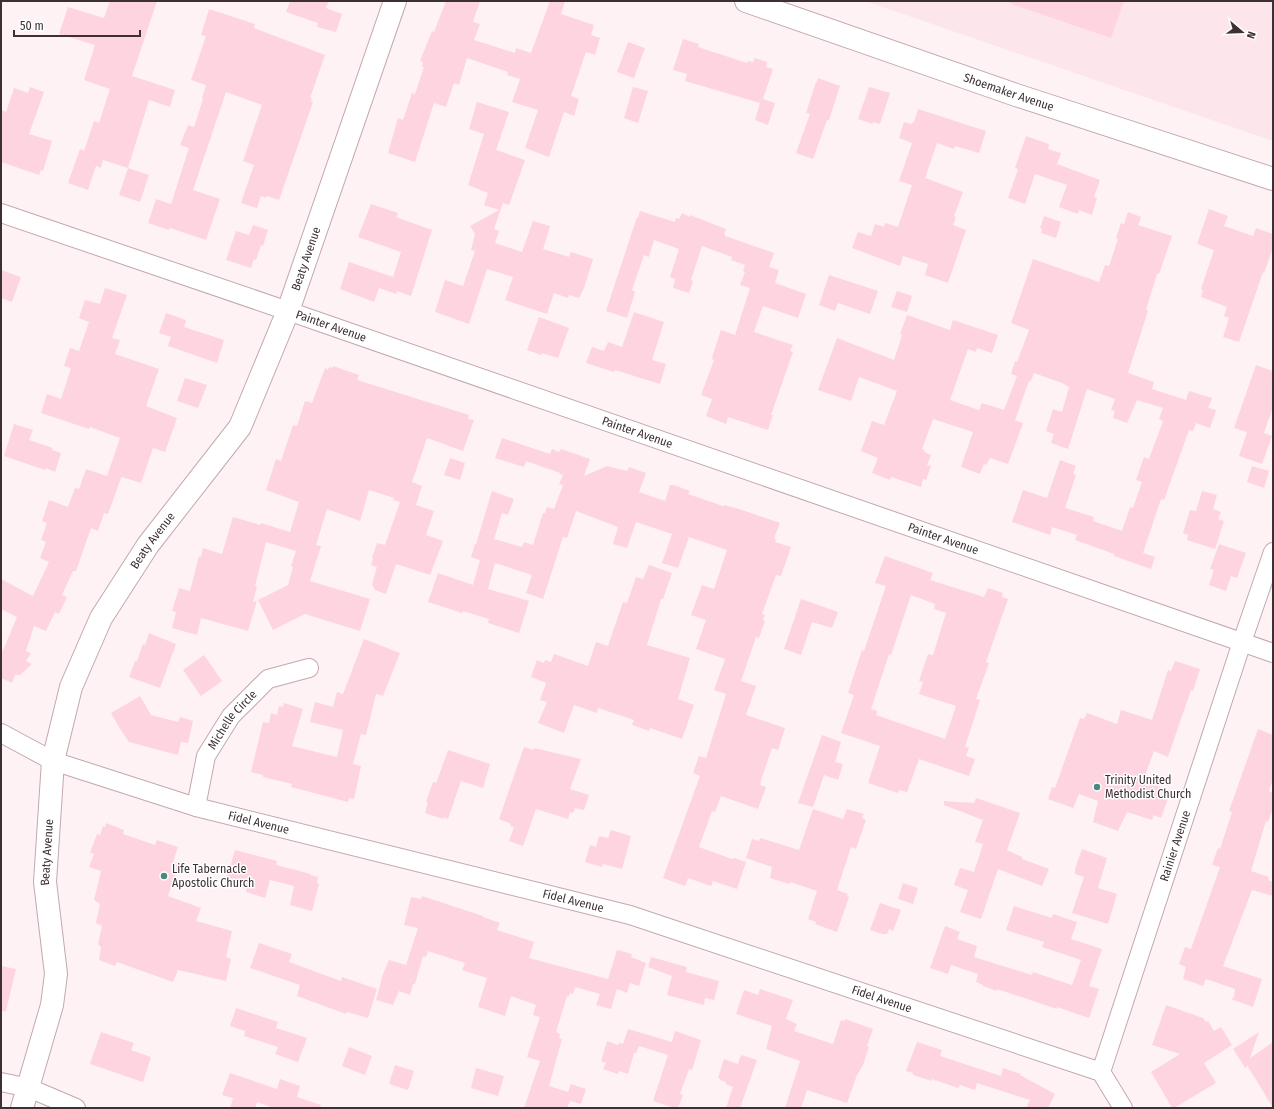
<svg xmlns="http://www.w3.org/2000/svg" width="1274" height="1109" viewBox="0 0 1274 1109" font-family="'Fira Sans Condensed',sans-serif">
	<style>
		.built { fill: #fce5eb }
		.building { fill: #fed4e0; fill-rule: evenodd }
		.lines { fill: none; stroke-linecap: round; stroke-linejoin: round }
		.minor-casing { stroke: #c3a8af; stroke-width: 20 }
		.tertiary-casing { stroke: #c3a8af; stroke-width: 24 }
		.secondary-casing { stroke: #c3a8af; stroke-width: 24 }
		.minor { stroke: #fff; stroke-width: 18 }
		.tertiary { stroke: #fff; stroke-width: 22 }
		.secondary { stroke: #fff; stroke-width: 22 }
		.poi-dot { fill: #488b7e; stroke: #fff; stroke-width: 1.5 }
		.labels { text-anchor: middle; dominant-baseline: central; stroke-width: 3; stroke-linejoin: round; paint-order: stroke }
		.street-label { font-size: 12px; fill: #3c3034; stroke: #fff }
		.poi-label { font-size: 12px; fill: #3c3034; stroke: #fff; text-anchor: start }
	</style>
	<rect width="100%" height="100%" fill="#fef2f5"/>
	<!-- built -->
	<polygon class="built" points="865,1 1273,1 1273,141"/>
	<!-- building -->
	<g class="building">
		<polygon points="110,1 157,1 132,76 175,90 170,107 149,100 128,168 103,160 101,168 96,166 88,190 68,183 80,149 84,151 94,121 99,123 110,89 84,80 95,45 59,34 68,7 104,18"/>
		<polygon points="290,1 329,1 326,8 342,14 336,32 317,27 318,23 286,12"/>
		<polygon points="446,1 480,1 473,22 480,24 474,40 515,53 516,48 531,53 550,1 565,1 561,14 594,25 591,35 600,38 595,55 586,52 571,96 579,99 574,116 564,112 549,157 525,148 538,110 512,102 520,79 507,75 508,72 467,58 459,85 454,83 446,107 434,103 415,162 388,153 398,118 403,120 412,93 415,94 424,67 422,67 423,62 420,61 432,31 434,32"/>
		<polygon points="1010,1 1124,1 1111,38 1009,3"/>
		<polygon points="209,9 255,24 254,28 325,55 310,98 312,98 311,101 313,102 279,200 266,196 266,198 261,196 257,208 241,203 254,165 243,161 262,105 226,92 193,190 220,199 206,240 170,228 169,230 148,223 156,199 171,204 189,148 180,145 188,125 194,127 203,99 202,98 206,85 191,80 206,36 201,35"/>
		<polygon points="683,39 699,44 698,47 747,63 748,61 753,62 755,58 767,62 766,67 773,69 763,99 775,103 768,125 755,120 760,103 685,81 687,74 673,70"/>
		<polygon points="628,42 645,48 634,78 617,72"/>
		<polygon points="818,78 840,86 829,120 827,120 813,159 796,153 810,114 806,113 816,82 817,82"/>
		<polygon points="30,87 44,92 29,134 52,141 43,171 41,170 39,175 1,162 1,110 6,112 14,88 28,93"/>
		<polygon points="633,87 648,91 638,123 624,118"/>
		<polygon points="869,87 890,93 880,124 873,122 873,124 858,119"/>
		<polygon points="477,102 509,112 496,150 525,160 509,205 503,203 494,229 499,231 495,243 522,252 533,221 550,226 543,249 569,257 571,252 593,259 584,288 579,298 569,295 568,298 554,293 547,314 505,300 513,277 487,269 469,324 435,312 445,280 463,286 475,251 471,250 475,234 470,226 499,210 484,205 488,193 468,185 484,134 469,129"/>
		<polygon points="918,109 986,131 979,153 955,146 954,149 937,143 925,178 963,192 954,216 956,217 953,225 966,230 948,283 925,275 928,264 903,256 900,266 852,248 858,232 871,236 875,224 884,227 885,223 898,227 912,185 899,181 912,143 899,138 904,122 912,124 913,122 914,122"/>
		<polygon points="1026,136 1049,144 1048,149 1061,153 1057,164 1100,180 1094,197 1097,198 1092,215 1079,210 1078,214 1059,207 1067,185 1035,174 1025,204 1008,198 1018,169 1015,168"/>
		<polygon points="128,168 149,175 140,202 119,195"/>
		<polygon points="371,204 398,213 396,217 432,230 411,296 397,291 396,294 379,288 374,302 340,289 349,262 393,277 401,252 358,237"/>
		<polygon points="1209,209 1228,216 1224,226 1253,236 1256,228 1273,234 1273,248 1264,273 1263,272 1239,342 1223,337 1229,318 1224,316 1227,307 1201,297 1203,290 1201,289 1214,250 1197,244"/>
		<polygon points="640,211 675,222 676,218 679,219 682,213 690,217 690,215 726,229 724,234 725,234 725,236 774,253 769,267 779,270 775,283 806,294 798,318 763,306 754,332 793,345 790,351 793,352 771,415 773,415 768,430 728,417 726,424 706,416 712,399 701,395 714,360 712,359 713,354 721,330 735,335 750,288 740,285 745,272 743,271 745,265 731,260 732,257 702,246 691,280 693,281 689,293 673,288 675,279 670,277 679,249 654,240 649,257 644,255 632,290 635,292 627,318 606,311 637,217 638,218"/>
		<polygon points="1128,212 1141,217 1138,225 1172,236 1159,274 1157,274 1146,310 1148,311 1128,373 1154,382 1152,389 1186,400 1189,391 1212,398 1208,408 1216,410 1210,428 1196,423 1193,431 1189,430 1164,500 1161,499 1143,553 1155,557 1151,569 1114,556 1114,554 1075,540 1077,535 1052,527 1050,535 1012,522 1023,490 1047,498 1060,460 1076,466 1073,474 1076,475 1065,508 1094,517 1093,521 1122,531 1130,507 1133,508 1142,482 1136,480 1144,457 1149,459 1163,421 1159,419 1163,408 1137,400 1127,423 1113,418 1115,411 1111,410 1115,399 1087,389 1068,449 1051,443 1054,434 1046,431 1053,409 1062,412 1069,387 1062,383 1034,373 1031,381 1029,381 1015,420 1023,423 1008,464 990,458 986,465 984,464 980,474 961,467 973,432 933,419 922,449 925,450 924,452 931,455 927,465 931,466 926,480 923,479 921,487 891,477 890,480 872,473 878,458 861,451 872,421 884,425 897,391 859,377 851,401 818,390 837,338 894,360 902,335 900,334 907,315 950,330 953,320 998,335 992,353 977,348 976,352 968,349 950,400 979,410 982,403 1004,410 1017,376 1011,374 1015,361 1017,362 1029,330 1011,323 1033,259 1099,282 1105,265 1109,266 1118,239 1116,238 1121,223 1124,224"/>
		<polygon points="1044,216 1061,222 1056,238 1041,233 1042,229 1040,228"/>
		<polygon points="253,225 268,230 263,246 261,245 256,260 254,259 251,268 226,260 236,231 249,235"/>
		<polygon points="1,270 21,277 12,302 1,298"/>
		<polygon points="829,275 878,291 870,314 838,303 835,311 819,305"/>
		<polygon points="105,288 127,295 112,338 120,340 115,354 159,369 146,406 177,418 165,452 153,448 141,483 122,477 121,478 108,514 104,513 98,531 91,528 76,571 73,571 62,595 67,597 59,614 55,612 46,631 34,626 26,651 31,653 26,661 32,664 20,675 15,675 12,683 1,678 1,655 17,617 1,609 1,579 33,596 49,562 40,558 46,542 41,540 47,523 42,521 49,500 68,507 75,488 79,489 86,469 107,476 120,438 90,427 89,429 41,413 47,394 61,399 71,368 64,366 70,348 79,351 89,322 79,318 85,300 100,304"/>
		<polygon points="897,291 912,296 907,312 891,307"/>
		<polygon points="634,312 664,322 652,360 666,364 660,384 615,370 614,372 586,363 592,347 604,351 608,342 622,347"/>
		<polygon points="166,313 186,320 184,327 224,340 217,363 168,346 171,337 159,333"/>
		<polygon points="539,317 569,328 558,358 542,353 542,355 527,350"/>
		<polygon points="1256,365 1273,371 1273,407 1264,433 1272,436 1262,464 1239,456 1247,432 1234,428"/>
		<polygon points="333,366 359,375 357,380 469,415 468,419 474,420 463,451 427,438 412,482 422,486 416,505 434,511 426,535 443,541 430,575 396,564 386,594 375,590 372,584 377,567 371,565 373,559 372,558 377,543 385,545 400,502 393,500 394,498 369,490 360,521 327,509 316,545 321,546 310,581 370,599 360,631 305,614 273,630 258,600 288,585 293,567 291,566 296,551 266,542 255,586 257,586 253,602 257,601 248,631 201,618 197,635 172,628 176,612 172,611 179,588 190,591 199,556 201,557 203,548 222,554 233,517 260,525 261,523 290,532 299,502 266,490 276,459 281,461 293,425 297,426 305,401 312,403 325,368 328,370 329,367 332,368"/>
		<polygon points="185,378 207,385 198,408 177,401"/>
		<polygon points="14,424 33,430 29,440 53,448 52,450 61,453 55,472 46,468 45,470 4,456"/>
		<polygon points="502,438 550,454 552,449 559,452 561,449 590,459 584,476 607,466 627,471 629,467 646,473 639,492 665,501 670,485 674,485 690,491 688,494 723,506 724,505 736,508 780,523 774,538 776,539 775,542 791,547 781,576 776,575 762,614 765,615 763,620 765,621 759,638 756,637 741,681 756,686 746,715 785,728 778,750 772,748 762,777 760,785 766,787 758,809 721,796 715,812 712,811 699,847 732,859 734,858 746,862 737,889 713,881 711,886 688,878 685,886 663,878 700,776 693,773 699,756 706,758 726,694 714,690 725,659 696,649 706,620 691,615 702,585 714,589 727,550 689,537 678,568 662,563 672,534 636,522 627,548 613,544 618,527 576,511 567,538 563,537 543,599 526,593 532,575 495,563 488,589 529,601 519,633 488,623 489,619 463,611 462,613 428,602 438,573 473,585 480,560 471,557 475,544 476,544 492,491 514,499 508,515 502,513 494,539 522,547 524,542 533,545 543,513 545,513 547,507 554,509 563,485 559,484 563,475 559,474 560,473 526,461 524,467 495,458"/>
		<polygon points="450,458 465,463 460,480 444,475"/>
		<polygon points="1252,466 1269,471 1264,488 1247,482"/>
		<polygon points="1202,491 1217,495 1213,509 1221,512 1218,519 1224,521 1215,549 1187,540 1188,535 1183,533 1190,510 1196,511"/>
		<polygon points="1219,544 1246,553 1237,578 1231,576 1226,591 1209,585 1214,570 1210,569"/>
		<path d="M885 556 933 573 930 580 984 597 988 588 1003 593 1002 597 1008 599 986 662 989 663 976 699 980 700 965 747 969 748 966 756 975 759 969 776 919 759 907 792 899 790 898 793 868 783 880 746 841 733 854 695 848 693 862 650 864 651 886 586 875 583ZM911 595 935 604 934 609 946 613 933 655 928 654 919 681 923 682 919 694 956 706 945 739 876 715 877 711 871 709 889 654 891 655Z"/>
		<polygon points="649,565 672,573 663,599 661,599 647,645 690,658 678,699 694,705 682,739 650,728 649,731 632,725 634,720 598,708 597,713 574,705 564,733 538,723 547,702 540,700 546,683 531,677 537,660 544,663 545,660 551,662 554,654 588,666 596,642 608,646 623,602 627,603 636,577 643,579"/>
		<polygon points="801,599 838,612 832,628 812,622 801,655 784,649"/>
		<polygon points="149,633 176,644 160,688 129,677 135,661 137,661 143,644 145,645"/>
		<polygon points="364,639 400,653 383,696 376,694 366,735 361,734 353,764 361,766 354,799 349,798 348,802 291,787 292,784 263,777 263,775 251,772 263,722 269,723 271,713 277,715 279,706 283,707 284,703 303,709 292,746 337,757 343,730 310,722 315,702 333,707 337,692 343,694"/>
		<polygon points="204,655 222,681 201,696 183,670"/>
		<polygon points="1175,661 1200,669 1193,691 1191,690 1168,757 1154,751 1143,781 1163,788 1161,794 1169,796 1161,818 1154,815 1152,820 1127,812 1118,831 1093,822 1098,801 1079,794 1073,808 1048,799 1052,787 1055,788 1080,718 1084,719 1087,713 1117,724 1121,710 1152,720 1168,670 1171,671"/>
		<polygon points="140,696 151,715 178,722 180,717 193,721 188,743 181,742 178,755 129,742 119,727 111,713"/>
		<polygon points="1258,729 1273,735 1273,779 1269,791 1273,793 1273,808 1268,822 1266,821 1251,871 1269,877 1268,880 1273,882 1273,896 1252,890 1223,966 1262,979 1253,1007 1231,999 1235,997 1234,997 1235,989 1206,979 1203,986 1183,979 1186,967 1179,964 1185,947 1191,949 1220,867 1212,865 1218,848 1220,849 1232,812 1229,811"/>
		<polygon points="822,735 841,742 835,762 843,764 838,780 824,775 813,807 798,803"/>
		<polygon points="524,747 534,750 534,748 581,759 570,789 589,795 584,810 575,808 573,813 570,812 568,819 536,809 523,846 509,841 514,827 510,826 511,824 499,819"/>
		<polygon points="448,750 490,764 483,788 461,781 448,819 443,817 443,819 425,813 428,802 426,802 433,782 436,783 438,778"/>
		<polygon points="976,798 1020,813 1007,850 1022,857 1022,859 1049,869 1042,886 998,869 981,919 960,912 968,890 954,885 960,868 974,872 983,844 975,842 983,820 944,805 944,801 974,803"/>
		<polygon points="813,809 843,819 847,809 864,814 862,818 866,820 856,849 851,847 837,890 848,894 847,896 849,897 837,932 815,924 816,922 808,919 817,891 790,882 789,884 770,878 772,867 746,858 752,839 759,841 760,838 799,850"/>
		<polygon points="106,823 124,830 123,834 155,845 157,840 178,847 173,862 179,864 168,896 201,908 196,921 232,931 226,957 231,959 226,981 178,970 173,982 117,962 115,966 99,960 101,947 98,944 102,926 96,923 100,904 94,900 101,871 89,867 94,854 90,853 97,834 100,835 103,826 105,827"/>
		<polygon points="611,830 631,836 622,869 603,864 602,867 585,862 590,845 596,847 599,836 608,838"/>
		<polygon points="1082,849 1107,858 1098,888 1117,894 1108,924 1072,913 1084,877 1075,874 1075,869"/>
		<polygon points="235,850 277,861 276,865 311,874 310,875 318,877 317,883 319,884 312,911 290,905 294,886 270,880 265,898 246,892 247,889 225,884"/>
		<polygon points="903,883 918,888 913,904 898,899"/>
		<polygon points="422,896 483,916 483,917 500,923 497,930 534,942 529,958 608,979 617,950 632,954 631,957 646,963 639,986 630,983 627,993 617,989 611,1009 596,1005 600,994 575,987 573,994 570,993 569,996 567,996 556,1032 560,1034 559,1038 562,1039 549,1086 568,1092 571,1084 586,1089 581,1104 570,1101 567,1108 524,1108 540,1061 527,1057 540,1017 533,1015 536,1005 511,996 505,1016 478,1007 487,978 462,970 465,963 428,951 426,957 423,956 415,984 413,984 410,995 399,991 393,1005 376,1000 383,974 389,960 406,965 418,928 404,925 411,897 421,899"/>
		<polygon points="880,903 901,910 893,931 889,929 887,934 882,934 870,930"/>
		<polygon points="1014,906 1052,918 1053,914 1077,922 1071,939 1102,949 1089,986 1099,989 1089,1018 1057,1007 1057,1009 997,989 997,991 983,986 983,985 976,982 978,974 951,965 948,974 930,968 945,926 960,932 957,939 977,946 974,957 1032,975 1033,972 1072,985 1081,960 1042,947 1044,942 1006,930"/>
		<polygon points="259,943 292,954 289,962 341,981 342,977 377,989 368,1018 347,1012 346,1014 297,996 300,985 250,968"/>
		<polygon points="651,957 687,967 686,972 719,981 714,1000 705,998 704,1005 667,995 672,976 648,967"/>
		<polygon points="1,966 16,969 6,1011 1,1011"/>
		<polygon points="760,989 793,1000 786,1019 797,1024 794,1031 833,1044 841,1020 844,1021 845,1019 873,1029 867,1046 869,1047 863,1065 857,1075 847,1103 807,1090 801,1108 785,1108 800,1061 766,1049 772,1026 736,1014 744,990 758,995"/>
		<polygon points="1166,1005 1203,1018 1206,1022 1208,1021 1214,1031 1221,1027 1232,1045 1204,1063 1216,1083 1174,1108 1172,1108 1151,1072 1180,1054 1152,1045"/>
		<polygon points="236,1008 278,1022 276,1028 307,1038 298,1062 275,1054 278,1047 244,1036 245,1031 230,1026"/>
		<polygon points="628,1029 672,1042 675,1031 701,1040 692,1070 689,1069 680,1094 683,1095 678,1108 674,1108 653,1101 668,1055 639,1046 636,1053 634,1053 628,1074 619,1071 618,1074 603,1069 606,1063 601,1061 607,1041 618,1045 619,1043 623,1044"/>
		<polygon points="101,1032 134,1043 131,1050 151,1057 143,1082 90,1064"/>
		<polygon points="1259,1032 1250,1058 1273,1042 1273,1108 1247,1065 1246,1069 1233,1049"/>
		<polygon points="917,1042 942,1050 940,1056 1001,1076 1003,1068 1021,1074 1020,1075 1055,1094 1048,1108 1026,1108 1030,1100 977,1083 975,1090 960,1085 958,1088 932,1079 932,1081 913,1075 913,1073 906,1071"/>
		<polygon points="349,1047 372,1056 365,1075 342,1066"/>
		<polygon points="741,1055 757,1060 740,1108 726,1108 733,1087 726,1084 726,1082 720,1080 720,1079 718,1078 724,1059 738,1064"/>
		<polygon points="395,1065 414,1071 408,1090 389,1084"/>
		<polygon points="476,1068 504,1076 498,1096 471,1088"/>
		<polygon points="230,1073 277,1089 280,1079 300,1086 297,1097 321,1105 320,1108 273,1108 257,1102 255,1108 230,1108 233,1098 222,1095"/>
	</g>
	<g class="lines">
		<defs>
			<g id="minor">
				<path id="s1" d="M1 213 288 311 1273 653"/>
				<path id="s2" d="M1 733 53 761 196 807 630 915 1101 1072 1123 1108"/>
				<path id="s3" d="M196 807 206 756 231 716 268 679 309 668"/>
				<path id="s4" d="M1101 1072 1242 642 1273 552"/>
				<polyline points="1,1082 29,1088 76,1108"/>
			</g>
			<g id="tertiary">
				<path id="s5" d="M22 1108 52 1005 56 974 45 882 53 761 71 687 101 618 148 545 240 427 288 311 395 1"/>
			</g>
			<g id="secondary">
				<path id="s6" d="M746 1 1016 95 1273 179"/>
			</g>
		</defs>
		<!-- minor casing -->
		<use href="#minor" class="minor-casing"/>
		<!-- tertiary casing -->
		<use href="#tertiary" class="tertiary-casing"/>
		<!-- secondary casing -->
		<use href="#secondary" class="secondary-casing"/>
		<!-- minor -->
		<use href="#minor" class="minor"/>
		<!-- tertiary -->
		<use href="#tertiary" class="tertiary"/>
		<!-- secondary -->
		<use href="#secondary" class="secondary"/>
	</g>
	<!-- markers -->
	<g class="poi-dot">
		<circle cx="1097" cy="787" r="4"/>
		<circle cx="164" cy="876" r="4"/>
	</g>
	<g class="labels">
		<!-- street labels -->
		<g class="street-label">
			<text stroke="none"><textPath href="#s6" startOffset="278">Shoemaker Avenue</textPath></text>
			<text stroke="none"><textPath href="#s5" startOffset="921">Beaty Avenue</textPath></text>
			<text stroke="none"><textPath href="#s1" startOffset="349">Painter Avenue</textPath></text>
			<text stroke="none"><textPath href="#s1" startOffset="673">Painter Avenue</textPath></text>
			<text stroke="none"><textPath href="#s1" startOffset="997">Painter Avenue</textPath></text>
			<text stroke="none"><textPath href="#s5" startOffset="597">Beaty Avenue</textPath></text>
			<text stroke="none"><textPath href="#s3" startOffset="97">Michelle Circle</textPath></text>
			<text stroke="none"><textPath href="#s2" startOffset="274">Fidel Avenue</textPath></text>
			<text stroke="none"><textPath href="#s4" startOffset="238">Rainier Avenue</textPath></text>
			<text stroke="none"><textPath href="#s5" startOffset="261">Beaty Avenue</textPath></text>
			<text stroke="none"><textPath href="#s2" startOffset="598">Fidel Avenue</textPath></text>
			<text stroke="none"><textPath href="#s2" startOffset="922">Fidel Avenue</textPath></text>
		</g>
		<!-- poi labels -->
		<g class="poi-label">
			<text x="1105" y="780">Trinity United<tspan x="1105" dy="14">Methodist Church</tspan></text>
			<text x="172" y="869">Life Tabernacle<tspan x="172" dy="14">Apostolic Church</tspan></text>
		</g>
	</g>
	<!-- border -->
	<rect width="1274" height="1109" fill="none" stroke="#3c3034" stroke-width="4"/>
	<!-- north arrow -->
	<g transform="translate(1242 32) rotate(109)" stroke="#ffffff" stroke-width="3" paint-order="stroke">
	<path d="M0-3L7 15L0 10L-7 15Z" fill="#3c3034"/>
	<text y="-6" font-size="11" font-weight="bold" text-anchor="middle" fill="#3c3034">N</text>
	</g>
	<!-- scale -->
	<path d="M14 30v6h126v-6" fill="none" stroke="#3c3034" stroke-width="2"/>
	<text x="20" y="30" font-size="12" fill="#3c3034" stroke="#ffffff" stroke-width="3" paint-order="stroke">50 m</text>
</svg>
